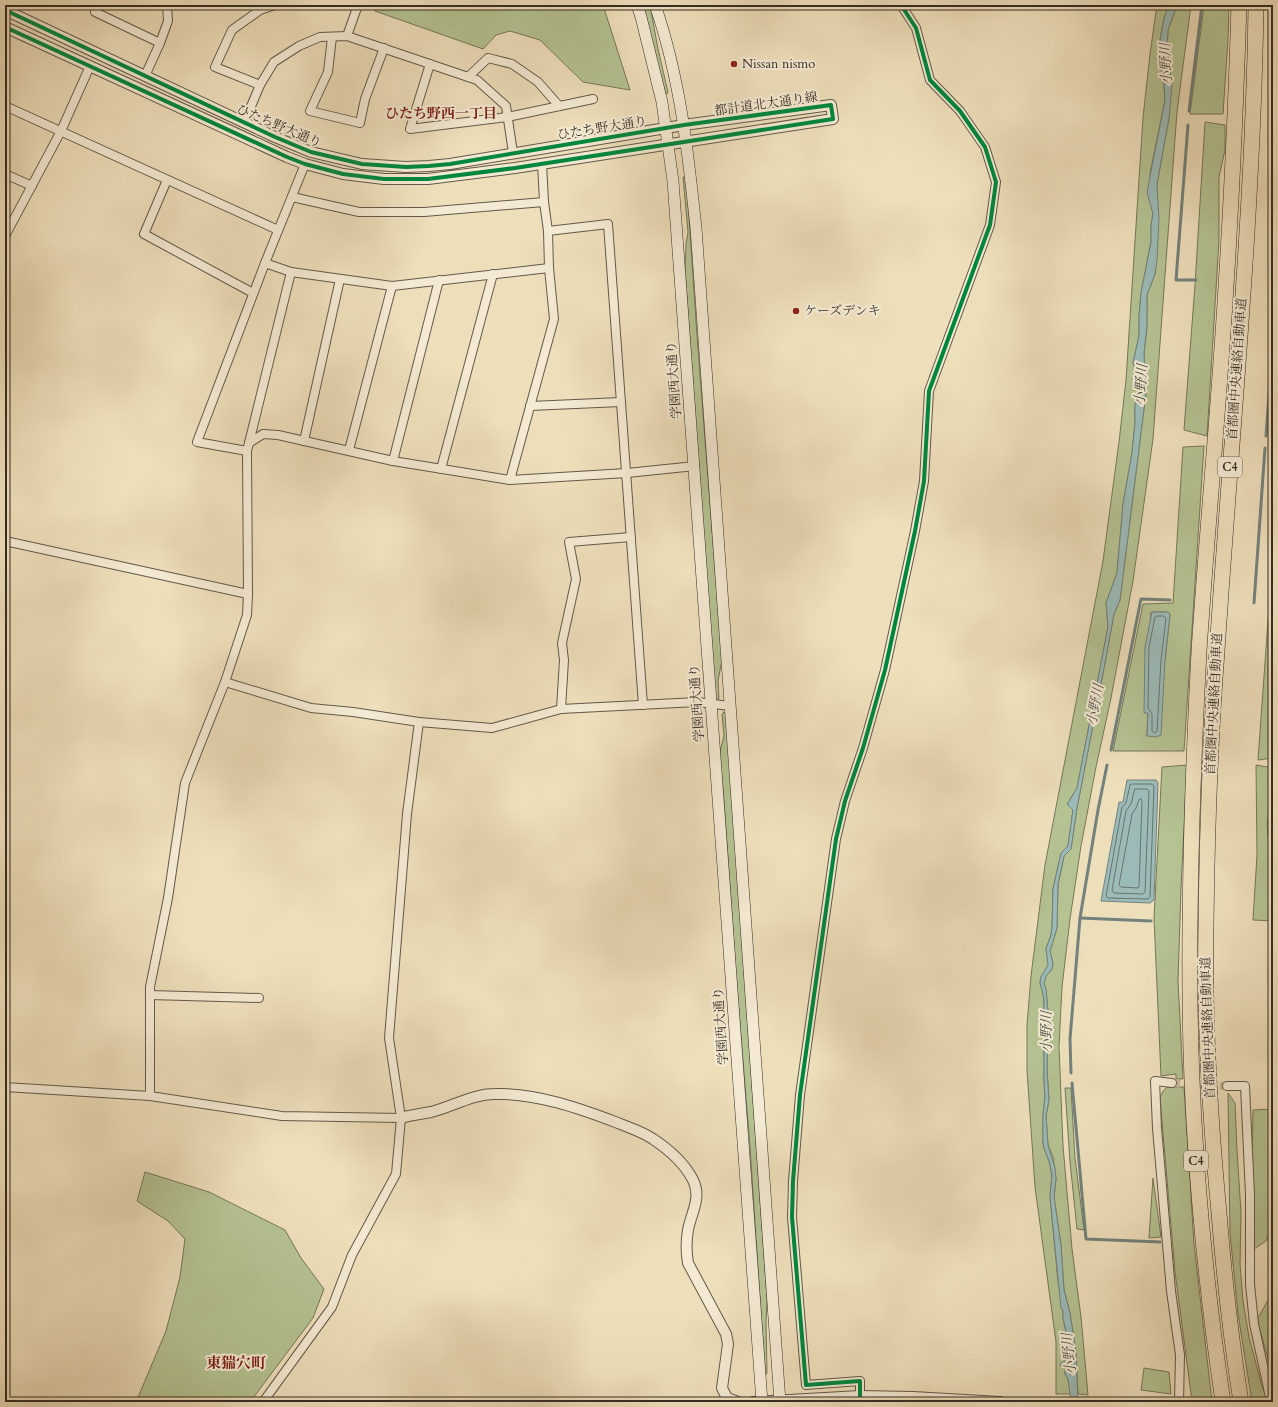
<svg xmlns="http://www.w3.org/2000/svg" width="1278" height="1407" viewBox="0 0 1278 1407" font-family="Cardo,'Noto Serif JP',serif">
	<style>
		.green { fill: #b5c292; stroke: #75775a; fill-rule: evenodd }
		.water { fill: #9cbbb8; stroke: #73827c }
		.lines { fill: none; stroke-linecap: round; stroke-linejoin: round }
		.shore { stroke: #68746e; stroke-width: 1 }
		.stream { stroke: #73827c; stroke-width: 3 }
		.minor-tunnel { stroke: #c9bb9d; stroke-width: 8; stroke-dasharray: 8 4; stroke-linecap: butt }
		.minor-casing { stroke: #635949; stroke-width: 10 }
		.tertiary-casing { stroke: #635949; stroke-width: 12 }
		.secondary-casing { stroke: #352c23; stroke-width: 12 }
		.motorway-casing { stroke: #352c23; stroke-width: 16 }
		.minor { stroke: #f4ead3; stroke-width: 8 }
		.tertiary { stroke: #f4ead3; stroke-width: 10 }
		.secondary { stroke: #f4ead3; stroke-width: 11 }
		.motorway { stroke: #eedfbb; stroke-width: 15 }
		.cycleway-casing { stroke: #f4ead3; stroke-width: 6 }
		.cycleway { stroke: #00873e; stroke-width: 4 }
		.poi-dot { fill: #8f2418; stroke: #f4ead3; stroke-width: 1.5 }
		.labels { text-anchor: middle; dominant-baseline: central; stroke-width: 4; stroke-linejoin: round; paint-order: stroke }
		.shield { fill: #f4ead3; stroke: #6e6558; stroke-width: 1 }
		.shield-label { font-size: 12px; font-weight: bold; fill: #352c23 }
		.poi-label { font-size: 13px; fill: #352c23; stroke: #f4ead3; text-anchor: start }
		.street-label { font-size: 13px; fill: #352c23; stroke: #f4ead3 }
		.water-label { font-size: 14px; font-style: italic; fill: #4f5048; stroke: #f4ead3 }
		.neighbourhood-label { font-size: 14px; font-weight: bold; fill: #7a1f14; stroke: #f4ead3 }
		.quarter-label { font-size: 15px; font-weight: bold; fill: #7a1f14; stroke: #f4ead3 }
	</style>
	<rect width="100%" height="100%" fill="#eedfbb"/>
	<filter id="stains"><feTurbulence type="fractalNoise" baseFrequency=".005" numOctaves="4"/><feColorMatrix values="0 0 0 0 .2 0 0 0 0 .09 0 0 0 0 .02 0 0 0 .5 -.17"/></filter>
	<radialGradient id="worn" r=".72"><stop offset=".6" stop-color="#630" stop-opacity="0"/><stop offset="1" stop-color="#630" stop-opacity=".3"/></radialGradient>
	<!-- green -->
	<g class="green">
		<polygon points="377,5 603,5 630,90 583,82 540,40 510,31 496,35 483,49 375,11"/>
		<polygon points="642,5 650,5 658,49 668,92 667,94 665,93"/>
		<polygon points="1157,5 1169,5 1164,18 1159,46 1160,62 1164,85 1165,100 1150,173 1153,214 1151,225 1151,242 1141,293 1139,316 1139,336 1133,363 1140,380 1141,386 1135,404 1135,423 1132,453 1123,504 1117,573 1106,603 1108,627 1077,788 1068,803 1068,805 1073,810 1068,846 1061,853 1053,889 1052,927 1051,935 1046,949 1049,965 1041,977 1040,983 1042,990 1044,999 1044,1081 1045,1097 1043,1115 1043,1143 1044,1148 1049,1161 1052,1176 1050,1197 1058,1281 1063,1310 1063,1318 1067,1336 1069,1353 1065,1354 1065,1374 1068,1379 1071,1394 1056,1394 1056,1342 1035,1187 1027,1070 1027,1025 1031,976 1045,865 1103,561 1119,442 1126,380 1143,118 1150,54"/>
		<polygon points="1177,5 1191,5 1177,112 1153,439 1133,581 1111,698 1096,767 1081,846 1070,919 1062,987 1059,1046 1063,1146 1072,1249 1081,1317 1088,1395 1078,1394 1076,1353 1070,1313 1064,1290 1061,1245 1054,1197 1056,1179 1053,1157 1048,1145 1046,1116 1049,1100 1047,1070 1048,1012 1046,989 1044,984 1046,976 1052,969 1053,964 1050,951 1057,928 1058,885 1064,856 1071,849 1077,808 1104,668 1114,614 1120,600 1146,393 1144,353 1147,327 1147,295 1155,274 1157,184 1169,118 1167,49 1168,30"/>
		<polygon points="1204,5 1229,5 1228,39 1223,114 1190,114"/>
		<polygon points="1205,122 1225,125 1225,150 1219,177 1219,240 1207,436 1184,430 1195,285"/>
		<polygon points="683,177 685,177 687,188 697,336 722,660 718,681 719,698 718,700 716,698 715,692 685,271 686,244 688,232"/>
		<path d="M1204 446 1184 751H1113L1143 604 1173 603 1183 447ZM1151 612H1168L1170 615 1165 660 1147 736Z"/>
		<polygon points="1269,607 1273,608 1273,758 1258,760"/>
		<polygon points="724,712 726,714 767,1298 766,1325 767,1372 766,1375 765,1374 750,1146 736,975 724,800 720,758 720,751 724,736 722,714"/>
		<polygon points="1187,765 1181,888 1178,981 1183,1079 1176,1079 1176,1074 1161,1076 1154,918 1162,767"/>
		<polygon points="1256,765 1273,768 1273,784 1267,825 1273,884 1273,921 1253,920 1257,855"/>
		<polygon points="1167,1087 1184,1087 1194,1244 1212,1402 1192,1401 1175,1272 1160,1098 1163,1091"/>
		<polygon points="1065,1088 1071,1088 1075,1158 1084,1230 1077,1229 1070,1162"/>
		<polygon points="1228,1093 1235,1103 1237,1150 1241,1213 1240,1264 1243,1301 1249,1337 1261,1383 1267,1398 1265,1402 1252,1402 1238,1314 1230,1233"/>
		<polygon points="1273,1109 1273,1208 1269,1233 1266,1241 1254,1249 1252,1175 1253,1110"/>
		<polygon points="145,1172 209,1192 285,1230 301,1258 324,1289 313,1318 250,1402 136,1402 166,1331 180,1277 185,1239 168,1221 137,1201"/>
		<polygon points="1153,1178 1161,1237 1149,1238"/>
		<polygon points="1273,1291 1273,1376 1257,1320"/>
		<polygon points="1144,1368 1169,1372 1171,1394 1141,1390"/>
	</g>
	<!-- water -->
	<g class="water">
		<polygon points="1169,5 1177,5 1168,30 1167,49 1172,85 1169,118 1157,184 1159,220 1157,260 1155,274 1147,295 1147,327 1144,353 1146,393 1120,600 1114,614 1104,668 1077,808 1071,849 1064,856 1058,884 1057,928 1050,951 1053,964 1052,969 1046,976 1044,984 1046,989 1048,1012 1047,1070 1049,1100 1046,1116 1048,1145 1055,1168 1056,1179 1054,1197 1061,1245 1064,1290 1070,1313 1076,1353 1078,1402 1071,1402 1068,1379 1065,1374 1066,1367 1060,1365 1061,1363 1065,1361 1065,1354 1069,1353 1067,1336 1063,1318 1063,1310 1061,1308 1050,1197 1052,1175 1049,1161 1044,1148 1043,1143 1043,1115 1045,1097 1044,1081 1044,999 1042,990 1040,983 1041,977 1048,965 1046,949 1051,935 1052,927 1053,889 1061,853 1068,846 1073,810 1068,805 1068,803 1077,788 1108,627 1106,603 1117,573 1123,504 1132,453 1135,423 1135,404 1141,386 1140,380 1133,363 1139,336 1139,316 1141,293 1151,242 1151,225 1153,214 1147,192 1165,100 1164,85 1160,62 1159,46 1164,18"/>
		<polygon points="1152,612 1168,612 1170,614 1165,660 1161,735 1156,737 1147,736 1148,713 1144,713 1145,647"/>
		<polygon points="1127,780 1156,780 1158,783 1154,900 1150,903 1101,901 1119,802 1123,802"/>
	</g>
	<g class="lines">
		<!-- shore -->
		<g class="shore">
			<polygon points="1156,616 1164,616 1166,618 1161,660 1157,731 1155,733 1152,731 1152,714 1148,708 1149,647 1155,617"/>
			<polygon points="1132,784 1152,784 1154,786 1150,897 1148,899 1108,898 1106,896 1122,807 1126,803 1130,785"/>
			<polygon points="1135,789 1147,789 1149,791 1145,892 1143,894 1114,893 1112,890 1126,811 1131,804"/>
			<polygon points="1141,799 1142,801 1139,886 1138,888 1121,887 1119,885 1132,814 1136,808 1139,800"/>
		</g>
		<!-- stream -->
		<g class="stream">
			<polyline points="1189,111 1202,5"/>
			<polyline points="1188,125 1176,280 1196,280"/>
			<polyline points="1266,436 1273,339"/>
			<polyline points="1254,603 1265,448"/>
			<polyline points="1269,603 1273,604"/>
			<polyline points="1111,750 1141,599 1170,600"/>
			<polyline points="1080,918 1151,921"/>
			<polyline points="1071,1073 1070,1039 1080,918 1098,810 1107,765"/>
			<polyline points="1072,1083 1086,1239 1160,1242"/>
		</g>
		<!-- minor-tunnel -->
		<polyline class="minor-tunnel" points="1172,1083 1227,1086"/>
		<defs>
			<g id="minor">
				<polyline points="98,5 95,12 160,43"/>
				<polyline points="347,36 358,5 357,5"/>
				<polyline points="332,37 328,72 310,111 360,123 365,99 384,48"/>
				<polyline points="430,64 410,129 507,117 593,99"/>
				<polyline points="145,76 160,43 168,21 167,5"/>
				<polyline points="468,77 488,58 512,64 538,82 559,106"/>
				<polyline points="260,85 215,67 232,30 260,10 275,5"/>
				<polyline points="5,106 278,230"/>
				<polyline points="244,123 260,85 274,62 299,46 320,37 347,36 477,80 506,106 513,153"/>
				<polyline points="5,174 32,186"/>
				<polyline points="167,180 144,234 253,293"/>
				<polyline points="292,197 359,212 424,212 544,202"/>
				<polyline points="548,231 608,224 643,705"/>
				<polyline points="5,236 61,131 90,66"/>
				<polyline points="265,263 291,272 392,286 549,268"/>
				<polyline points="530,406 621,402"/>
				<polyline points="304,441 340,279"/>
				<polyline points="249,443 291,272"/>
				<polyline points="349,450 392,286"/>
				<polyline points="247,451 197,442 265,263 305,164"/>
				<polyline points="393,461 439,280"/>
				<polyline points="441,469 493,274"/>
				<polyline points="510,480 554,319 549,268 548,231 544,202 542,163"/>
				<polyline points="5,541 248,594"/>
				<polyline points="225,682 311,708 353,712 419,722 492,728 561,709 697,702 730,706"/>
				<polyline points="561,709 564,660 562,643 576,579 569,542 631,537"/>
				<polyline points="150,995 259,998"/>
				<polyline points="1172,1083 1155,1081 1157,1128 1171,1291 1180,1355 1179,1402"/>
				<polyline points="1227,1086 1245,1086 1250,1195 1250,1284 1254,1324 1271,1402"/>
				<polyline points="5,1087 150,1096 282,1116 401,1118"/>
				<polyline points="150,1096 150,987 168,898 185,783 225,682 247,615 248,594 247,451 249,443 263,434 278,435 393,461 510,480 627,473 695,466"/>
				<polyline points="860,1396 860,1381 806,1385 792,1217 793,1181 800,1095 836,839 845,801 863,748 885,670 915,531 924,481 929,391 990,225 996,182 985,147 960,111 930,80 916,28 901,5"/>
				<polyline points="263,1402 332,1307 352,1255 396,1174 401,1118 389,1038 407,814 419,722"/>
			</g>
			<g id="tertiary">
				<polyline points="5,10 275,137 311,152 362,164 406,167 429,166 450,164 684,125 831,105 833,119 515,168 428,179 384,179 343,174 305,164 287,157 5,27"/>
				<path d="M401 1118C411 1115 421 1114 431 1112 452 1107 472 1094 495 1094 536 1093 579 1108 618 1123 630 1128 643 1132 653 1139 668 1149 685 1164 693 1180 702 1198 691 1213 688 1230 686 1241 686 1251 688 1263L726 1334 728 1344 722 1388 727 1398 738 1402"/>
				<polyline points="753,1402 860,1396 913,1397 1000,1402"/>
			</g>
			<g id="secondary">
				<polyline points="637,5 641,17 662,102 673,181 762,1402"/>
				<path d="M655 5C680 77 688 152 696 228L780 1402"/>
			</g>
			<g id="motorway">
				<path d="M1223 1402C1203 1267 1191 1132 1190 996 1189 881 1193 766 1199 651 1207 529 1219 408 1226 286 1232 192 1236 99 1239 5"/>
				<path d="M1241 1402C1231 1339 1224 1276 1219 1213 1210 1118 1204 1021 1206 925 1207 834 1210 742 1217 651 1231 436 1253 221 1256 5"/>
			</g>
		</defs>
		<!-- minor casing -->
		<use href="#minor" class="minor-casing"/>
		<!-- tertiary casing -->
		<use href="#tertiary" class="tertiary-casing"/>
		<!-- secondary casing -->
		<use href="#secondary" class="secondary-casing"/>
		<!-- motorway casing -->
		<use href="#motorway" class="motorway-casing"/>
		<!-- minor -->
		<use href="#minor" class="minor"/>
		<!-- tertiary -->
		<use href="#tertiary" class="tertiary"/>
		<!-- secondary -->
		<use href="#secondary" class="secondary"/>
		<!-- motorway -->
		<use href="#motorway" class="motorway"/>
		<defs>
			<g id="cycleway">
				<polyline points="5,10 275,137 311,152 362,164 406,167 429,166 450,164 684,125 831,105 833,119 515,168 428,179 384,179 343,174 305,164 287,157 5,27"/>
				<polyline points="860,1396 860,1381 806,1385 792,1217 793,1181 800,1095 836,839 845,801 863,748 885,670 915,531 924,481 929,391 990,225 996,182 985,147 960,111 930,80 916,28 901,5"/>
			</g>
		</defs>
		<!-- cycleway casing -->
		<use href="#cycleway" class="cycleway-casing"/>
		<!-- cycleway -->
		<use href="#cycleway" class="cycleway"/>
	</g>
	<!-- markers -->
	<g class="poi-dot">
		<circle cx="734" cy="64" r="4"/>
		<circle cx="796" cy="311" r="4"/>
	</g>
	<g class="labels">
		<!-- shield labels -->
		<g class="shield">
			<rect x="1218" y="457" width="24" height="20" rx="3"/>
			<rect x="1184" y="1151" width="24" height="20" rx="3"/>
		</g>
		<g class="shield-label">
			<text x="1230" y="467">C4</text>
			<text x="1196" y="1161">C4</text>
		</g>
		<!-- poi labels -->
		<g class="poi-label">
			<text x="742" y="64">Nissan nismo</text>
			<text x="804" y="311">ケーズデンキ</text>
		</g>
		<!-- street labels -->
		<g class="street-label">
			<text transform="translate(766 104) rotate(-8)">都計道北大通り線</text>
			<text transform="translate(279 126) rotate(23)">ひたち野大通り</text>
			<text transform="translate(602 128) rotate(-9)">ひたち野大通り</text>
			<text transform="translate(1237 369) rotate(-86)">首都圏中央連絡自動車道</text>
			<text transform="translate(674 380) rotate(-94)">学園西大通り</text>
			<text transform="translate(697 703) rotate(-94)">学園西大通り</text>
			<text transform="translate(1214 704) rotate(-87)">首都圏中央連絡自動車道</text>
			<text transform="translate(721 1026) rotate(-94)">学園西大通り</text>
			<text transform="translate(1208 1028) rotate(-92)">首都圏中央連絡自動車道</text>
		</g>
		<!-- water labels -->
		<g class="water-label">
			<text transform="translate(1166 64) rotate(-93)">小野川</text>
			<text transform="translate(1141 385) rotate(-86)">小野川</text>
			<text transform="translate(1095 705) rotate(-79)">小野川</text>
			<text transform="translate(1046 1032) rotate(-90)">小野川</text>
			<text transform="translate(1069 1354) rotate(-96)">小野川</text>
		</g>
		<!-- neighbourhood labels -->
		<g class="neighbourhood-label">
			<text x="441" y="113">ひたち野西一丁目</text>
		</g>
		<!-- quarter labels -->
		<g class="quarter-label">
			<text x="236" y="1363">東猯穴町</text>
		</g>
	</g>
	<!-- margin -->
	<rect width="1278" height="1407" fill="none" stroke="#eedfbb" stroke-width="20"/>
	<rect x="6" y="6" width="1266" height="1395" fill="none" stroke="#352c23" stroke-width="2"/>
	<rect x="10" y="10" width="1258" height="1387" fill="none" stroke="#352c23"/>
	<rect width="100%" height="100%" filter="url(#stains)"/>
	<rect width="100%" height="100%" fill="url(#worn)"/>
</svg>
